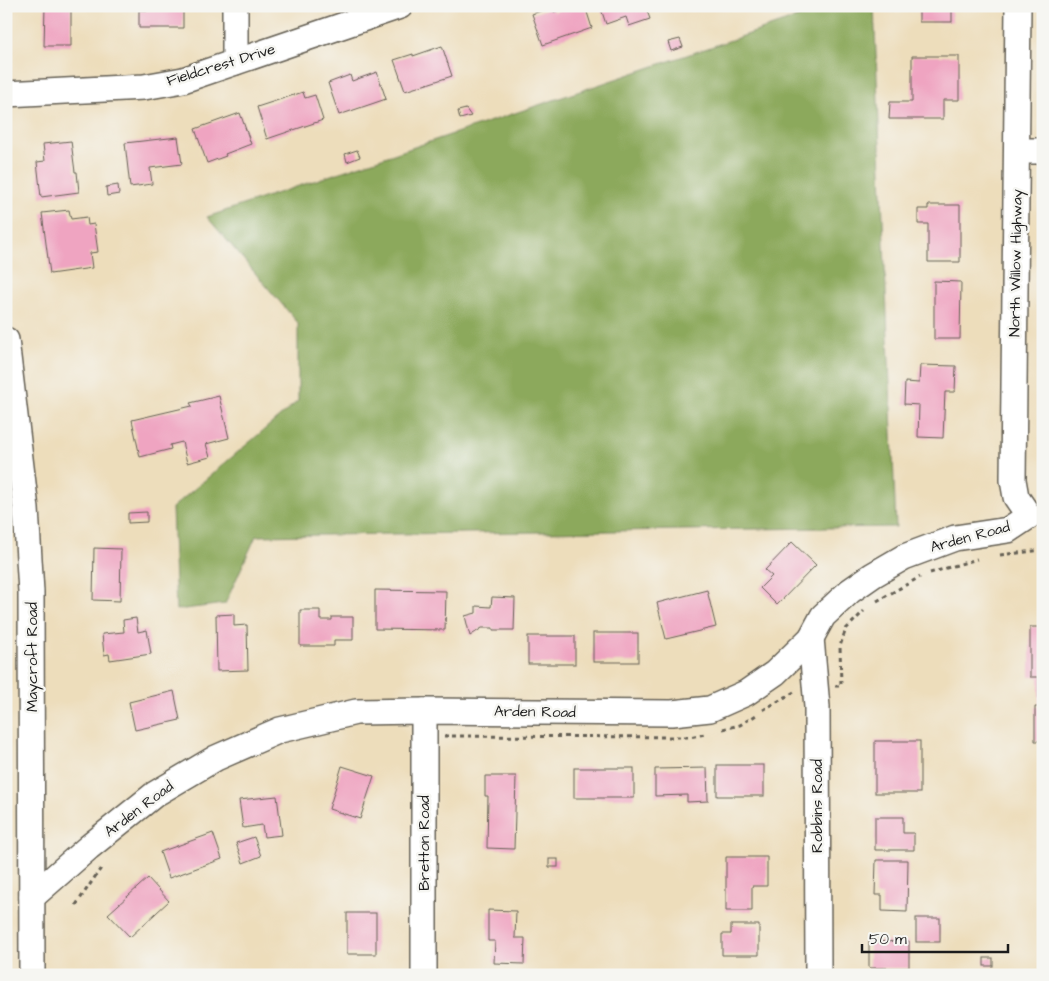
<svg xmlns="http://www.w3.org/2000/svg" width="1049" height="981" viewBox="0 0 1049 981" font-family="'Architects Daughter',sans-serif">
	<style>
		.forest { fill: #8ca95c; stroke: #54623c }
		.building { fill: #efa4c1 }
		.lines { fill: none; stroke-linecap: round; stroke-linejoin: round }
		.minor-casing { stroke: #656054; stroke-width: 28 }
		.path { stroke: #656054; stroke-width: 3; stroke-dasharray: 4 4; stroke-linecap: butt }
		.minor { stroke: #fff; stroke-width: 25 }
		.labels { text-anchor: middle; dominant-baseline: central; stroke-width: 5; stroke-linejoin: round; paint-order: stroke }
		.street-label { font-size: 15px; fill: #1c1c1c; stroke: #f6f6f2 }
	</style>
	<rect width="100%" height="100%" fill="#f6f6f2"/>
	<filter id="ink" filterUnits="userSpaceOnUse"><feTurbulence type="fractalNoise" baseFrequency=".02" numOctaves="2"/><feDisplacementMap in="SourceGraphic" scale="10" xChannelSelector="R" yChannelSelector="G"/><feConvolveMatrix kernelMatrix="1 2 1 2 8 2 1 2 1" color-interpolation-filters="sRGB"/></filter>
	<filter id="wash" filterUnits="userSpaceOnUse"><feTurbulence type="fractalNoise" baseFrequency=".0096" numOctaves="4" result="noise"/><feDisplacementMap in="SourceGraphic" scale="20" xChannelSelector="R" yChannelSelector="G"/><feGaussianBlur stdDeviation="1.12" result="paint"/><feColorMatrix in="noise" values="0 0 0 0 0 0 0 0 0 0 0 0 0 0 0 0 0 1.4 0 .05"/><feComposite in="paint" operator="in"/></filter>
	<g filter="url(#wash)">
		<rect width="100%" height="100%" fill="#edddbb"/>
		<!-- forest -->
		<polygon class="forest" points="832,6 874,6 896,527 256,536 225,604 176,610 172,508 298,401 298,323 207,217"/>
		<g id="blocks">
			<!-- building -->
			<g class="building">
				<polygon points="45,6 71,6 71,46 44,46"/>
				<polygon points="150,6 183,6 183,28 139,28 139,10 150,10"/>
				<polygon points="569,6 585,6 592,28 543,45 532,14 552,7 554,12"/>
				<polygon points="600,6 651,6 646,8 650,19 629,26 626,17 606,24"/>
				<rect x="919" y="6" width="33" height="16"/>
				<polygon points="680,39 683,47 671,51 668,42"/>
				<polygon points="442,46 452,76 405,91 394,60 413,54 413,56"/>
				<polygon points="912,56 959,56 959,100 943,100 943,119 889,119 890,102 912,102"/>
				<polygon points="377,72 386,99 339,115 328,83 350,75 352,81"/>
				<polygon points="303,92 305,98 315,95 323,120 267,139 257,107"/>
				<polygon points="466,109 471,116 460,119 458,111"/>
				<polygon points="240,113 251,144 225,154 226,156 207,163 195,129"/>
				<polygon points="178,137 182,164 150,168 152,184 130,187 125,143"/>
				<polygon points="71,141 75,172 77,172 79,192 41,197 37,162 45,161 43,144"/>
				<polygon points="357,150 360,157 347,162 345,154"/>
				<polygon points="118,185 119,194 107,196 106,187"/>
				<polygon points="928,205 960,205 960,262 928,262 928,224 918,224 918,209 928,209"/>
				<polygon points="69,210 71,219 87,217 88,225 94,224 98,252 90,253 92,268 50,274 42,213"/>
				<polygon points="934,281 961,282 960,339 934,339"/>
				<polygon points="920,365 956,366 955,392 945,392 943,438 918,437 919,405 904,404 905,382 919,383"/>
				<polygon points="219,396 229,438 206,444 210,457 187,463 182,442 170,445 171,449 140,457 132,420 192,406 190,403"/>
				<polygon points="147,512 147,522 128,523 128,513"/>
				<polygon points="792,542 816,565 777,605 760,588 772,576 765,570"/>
				<polygon points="94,548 121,549 120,601 93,600"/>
				<polygon points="375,590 446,591 445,630 375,629"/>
				<polygon points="707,590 716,627 666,639 657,603"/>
				<polygon points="492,597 515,598 514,630 493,630 493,628 482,628 470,636 465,616 476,613 476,606 491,607"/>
				<polygon points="300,610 320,610 320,620 332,620 332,617 353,617 353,640 334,640 334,646 300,646"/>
				<polygon points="234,614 234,626 247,625 248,670 217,671 216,615"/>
				<polygon points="136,618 138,632 147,630 151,654 110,660 109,654 104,655 102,634 124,632 123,620"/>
				<polygon points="1030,627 1043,627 1043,741 1035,741 1035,707 1039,707 1039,677 1030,677"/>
				<rect x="593" y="633" width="45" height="29"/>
				<rect x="528" y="636" width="47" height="28"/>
				<polygon points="174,691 180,720 135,730 129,702"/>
				<rect x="875" y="741" width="45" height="52"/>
				<rect x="717" y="765" width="47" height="31"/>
				<polygon points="342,766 374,776 360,819 329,809"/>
				<rect x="574" y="768" width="60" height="30"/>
				<polygon points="707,768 708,801 687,802 687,795 655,796 655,769"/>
				<polygon points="485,776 516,776 514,849 487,848 488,796 485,796"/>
				<polygon points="277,796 282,835 264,837 262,825 243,828 239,800"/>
				<polygon points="875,817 903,817 903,833 914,833 914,850 875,850"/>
				<polygon points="213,833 222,859 169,878 160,852"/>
				<polygon points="254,837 261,856 243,863 236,843"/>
				<polygon points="726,857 767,857 767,886 752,886 752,911 726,911"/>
				<rect x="549" y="859" width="9" height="8"/>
				<polygon points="876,860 908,860 907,912 882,911 882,895 875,895"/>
				<polygon points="148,878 169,901 130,937 108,914"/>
				<polygon points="488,910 516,911 515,938 525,938 524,964 494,963 495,941 488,941"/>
				<rect x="347" y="913" width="29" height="41"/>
				<rect x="916" y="918" width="24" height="24"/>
				<polygon points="731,925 759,925 759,955 722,955 722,934 731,934"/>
				<polygon points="909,941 909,968 869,968 869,942"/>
				<rect x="984" y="958" width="9" height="8"/>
			</g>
		</g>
	</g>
	<g filter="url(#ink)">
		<use href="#blocks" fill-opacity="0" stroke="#656054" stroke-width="1"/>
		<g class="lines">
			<defs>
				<g id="minor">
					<polyline points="235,6 235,62"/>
					<polyline points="1018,6 1013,480 1016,497 1029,516"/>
					<polyline points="6,94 144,87 183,80 400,6"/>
					<polyline points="1017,151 1043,151"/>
					<polyline points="6,340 26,509 31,592 32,975"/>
					<polyline points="811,638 817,707 818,975"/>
					<polyline points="424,711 424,975"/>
					<polyline points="32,897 89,847 155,794 216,758 280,730 356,712 424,711 672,713 710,709 746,693 775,673 811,638 823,616 850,591 873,575 904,557 955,538 1008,530 1029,516"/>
				</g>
			</defs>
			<!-- minor casing -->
			<use href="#minor" class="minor-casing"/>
			<!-- path -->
			<g class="path">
				<polyline points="1000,555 1043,550"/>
				<polyline points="930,573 977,559"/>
				<polyline points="877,601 920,577"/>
				<polyline points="835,686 841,686 840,646 846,629 864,611"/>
				<polyline points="763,710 794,692"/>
				<polyline points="723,729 740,725 758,714"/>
				<polyline points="444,736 689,737 705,734"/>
				<polyline points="76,905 101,868"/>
			</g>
			<!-- minor -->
			<use href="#minor" class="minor"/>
		</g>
	</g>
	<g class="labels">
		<!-- street labels -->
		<g class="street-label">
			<text transform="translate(221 65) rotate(-17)">Fieldcrest Drive</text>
			<text transform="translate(1016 263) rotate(-89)">North Willow Highway</text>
			<text transform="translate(970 537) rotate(-15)">Arden Road</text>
			<text transform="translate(32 657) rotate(-90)">Maycroft Road</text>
			<text transform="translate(535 712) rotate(1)">Arden Road</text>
			<text transform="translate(817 806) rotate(-90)">Robbins Road</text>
			<text transform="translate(139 809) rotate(-37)">Arden Road</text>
			<text transform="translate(424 843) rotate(-90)">Bretton Road</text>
		</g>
	</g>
	<!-- margin -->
	<rect width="1049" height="981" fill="none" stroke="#f6f6f2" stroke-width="25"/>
	<!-- scale -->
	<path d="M862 944v8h146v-8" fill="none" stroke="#1c1c1c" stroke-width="2.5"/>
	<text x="869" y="944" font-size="15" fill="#1c1c1c" stroke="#f6f6f2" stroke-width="4" paint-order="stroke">50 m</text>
</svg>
